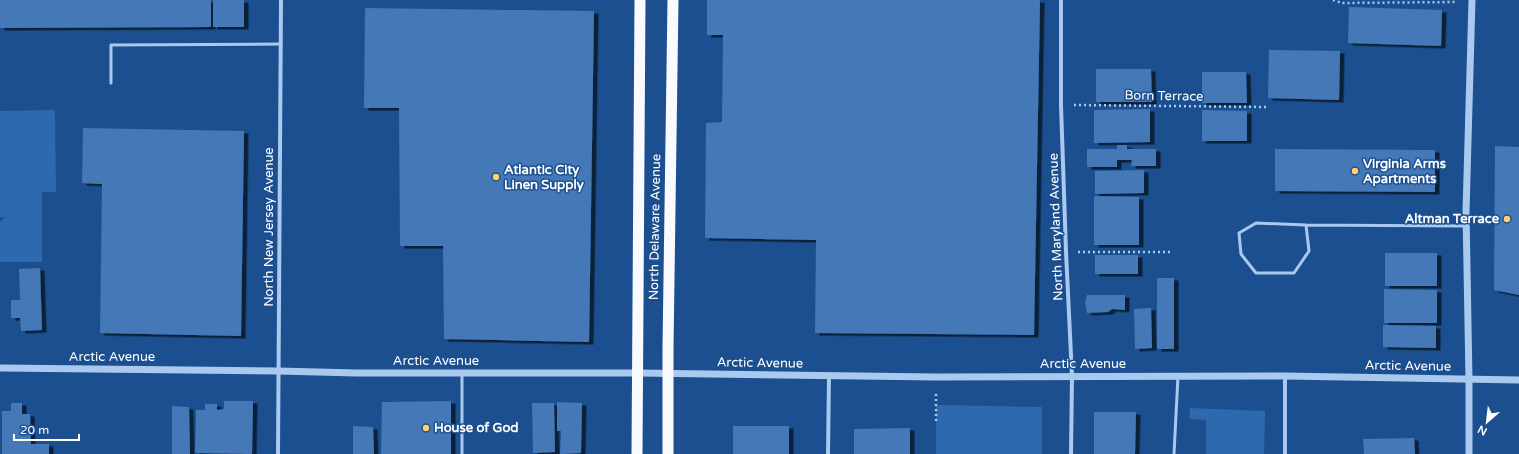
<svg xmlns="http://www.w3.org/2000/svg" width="1519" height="454" viewBox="0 0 1519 454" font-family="'Varela Round',sans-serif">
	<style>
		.green { fill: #2e69ad }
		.building { fill: #4478b7; filter: url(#shadow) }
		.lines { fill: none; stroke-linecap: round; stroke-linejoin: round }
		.path { stroke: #a9c9ee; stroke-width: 2.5; stroke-dasharray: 2 3; stroke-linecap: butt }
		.service { stroke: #a9c9ee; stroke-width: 3 }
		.minor { stroke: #a9c9ee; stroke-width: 4 }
		.tertiary { stroke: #a9c9ee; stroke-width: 7 }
		.trunk { stroke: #f8faff; stroke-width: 11 }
		.poi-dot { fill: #ffd166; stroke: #1b4f8f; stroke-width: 1.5 }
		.labels { text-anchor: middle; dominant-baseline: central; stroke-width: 3; stroke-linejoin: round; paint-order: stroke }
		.street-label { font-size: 13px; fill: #fff; stroke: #1b4f8f }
		.poi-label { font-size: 13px; font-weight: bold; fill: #fff; stroke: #1b4f8f; text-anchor: start }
	</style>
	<defs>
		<filter id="shadow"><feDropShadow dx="4.5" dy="2.5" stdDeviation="0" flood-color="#0009"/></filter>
	</defs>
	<rect width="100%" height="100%" fill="#1b4f8f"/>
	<!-- green -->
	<g class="green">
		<polygon points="55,110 56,192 42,192 42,262 0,262 0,222 5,217 0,217 0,111"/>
		<polygon points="936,405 1042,407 1042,454 936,454"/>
		<polygon points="1190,408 1265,411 1264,454 1206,454 1206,420 1189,419"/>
	</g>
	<!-- building -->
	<g class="building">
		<polygon points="0,0 211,0 211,27 0,28"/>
		<rect x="213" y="0" width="31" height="27"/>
		<polygon points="707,0 1040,0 1034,335 815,333 816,240 705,238 706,123 722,122 723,35 707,35"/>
		<polygon points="1349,7 1442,10 1441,46 1348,43"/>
		<polygon points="365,8 594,11 589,342 444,339 443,246 400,246 399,108 364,108"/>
		<polygon points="1269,50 1340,51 1339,100 1268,98"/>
		<polygon points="1096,69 1151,69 1152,102 1096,102"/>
		<polygon points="1202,72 1246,72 1247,103 1202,103"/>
		<polygon points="1150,109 1150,142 1094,143 1094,110"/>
		<polygon points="1202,110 1247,111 1247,141 1202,141"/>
		<polygon points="83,128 244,131 241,336 100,333 102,184 82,183"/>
		<polygon points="1117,145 1127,145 1127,149 1156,149 1156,166 1131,166 1132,160 1117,160 1117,167 1087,167 1087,149 1117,149"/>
		<polygon points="1495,146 1519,147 1519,295 1494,290"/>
		<polygon points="1275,149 1435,150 1435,192 1275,191"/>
		<polygon points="1144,170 1144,193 1095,194 1095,171"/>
		<polygon points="1094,196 1139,197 1139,245 1094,245"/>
		<rect x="1385" y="253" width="52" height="33"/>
		<rect x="1095" y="255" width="43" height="19"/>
		<polygon points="40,268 42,330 21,331 20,318 11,318 11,300 20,300 19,269"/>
		<rect x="1157" y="278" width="17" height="71"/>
		<polygon points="1384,289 1437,290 1437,323 1384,323"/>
		<polygon points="1087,295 1125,295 1125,310 1112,309 1108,312 1087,313 1085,302"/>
		<polygon points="1151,308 1152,348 1135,349 1134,309"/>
		<polygon points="1383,325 1436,326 1436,348 1383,347"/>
		<polygon points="224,401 253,401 252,454 195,453 196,410 205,410 205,404 217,404 217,410 224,409"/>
		<polygon points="451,401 451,454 381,454 382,402"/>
		<polygon points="557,402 582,403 581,453 560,454 561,431 557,431"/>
		<polygon points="11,403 22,403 22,414 30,414 31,444 49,444 49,454 2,454 2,411 11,411"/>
		<polygon points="532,403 554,403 555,452 533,453"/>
		<polygon points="172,406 189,407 190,454 172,454"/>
		<polygon points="1094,412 1136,412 1135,454 1094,454"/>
		<polygon points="353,426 373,427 374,454 353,454"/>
		<rect x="733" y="426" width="56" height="28"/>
		<polygon points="910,428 910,454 854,454 854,429"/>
		<polygon points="1414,438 1415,454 1364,454 1363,439"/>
	</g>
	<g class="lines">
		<!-- path -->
		<g class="path">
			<polyline points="1333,0 1342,3 1457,2"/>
			<polyline points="1074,105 1266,107"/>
			<polyline points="1078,252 1172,252"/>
			<polyline points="936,421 936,391"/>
		</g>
		<!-- service -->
		<g class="service">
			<polyline points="111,83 111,45 281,44"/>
			<polyline points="1306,225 1309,251 1294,273 1256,273 1241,254 1239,233 1256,223 1306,225 1466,226"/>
			<polyline points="462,373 462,454"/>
			<polyline points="1174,454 1178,376"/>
		</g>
		<!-- minor -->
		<g class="minor">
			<polyline points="1061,0 1061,105 1066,252 1072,376 1071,454"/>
			<polyline points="278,454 281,0"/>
			<polyline points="828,454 829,376"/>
			<polyline points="1285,454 1285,376"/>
		</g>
		<!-- tertiary -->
		<g class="tertiary">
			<polyline points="0,368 278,371 357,373 638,373 936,377 1285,376 1519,380"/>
			<polyline points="1469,454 1469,379 1466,212 1472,0"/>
		</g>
		<!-- trunk -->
		<g class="trunk">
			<polyline points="637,454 640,0"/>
			<polyline points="668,454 668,348 673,0"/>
		</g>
	</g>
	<!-- markers -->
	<g class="poi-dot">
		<circle cx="1355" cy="171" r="4"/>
		<circle cx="496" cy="177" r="4"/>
		<circle cx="1507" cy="219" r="4"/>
		<circle cx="426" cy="428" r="4"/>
	</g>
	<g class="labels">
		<!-- street labels -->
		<g class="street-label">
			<text transform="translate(1164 96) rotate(1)">Born Terrace</text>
			<text transform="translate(269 227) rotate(-90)">North New Jersey Avenue</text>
			<text transform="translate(655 227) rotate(-89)">North Delaware Avenue</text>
			<text transform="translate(1056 227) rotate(-92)">North Maryland Avenue</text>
			<text x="112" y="357">Arctic Avenue</text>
			<text x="436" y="361">Arctic Avenue</text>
			<text transform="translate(760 363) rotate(1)">Arctic Avenue</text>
			<text x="1083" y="364">Arctic Avenue</text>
			<text transform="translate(1408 366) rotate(1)">Arctic Avenue</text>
		</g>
		<!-- poi labels -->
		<g class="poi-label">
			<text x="1363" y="164">Virginia Arms<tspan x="1363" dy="15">Apartments</tspan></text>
			<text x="504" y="170">Atlantic City<tspan x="504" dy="15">Linen Supply</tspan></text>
			<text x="1499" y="219" text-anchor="end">Altman Terrace</text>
			<text x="434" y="428">House of God</text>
		</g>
	</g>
	<!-- north arrow -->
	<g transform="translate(1487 422) rotate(208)" stroke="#1b4f8f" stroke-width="3" paint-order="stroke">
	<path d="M0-3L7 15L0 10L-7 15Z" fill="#ffffff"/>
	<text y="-6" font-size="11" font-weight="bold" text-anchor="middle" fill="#ffffff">N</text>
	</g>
	<!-- scale -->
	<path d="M14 434v6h65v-6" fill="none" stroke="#ffffff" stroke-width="2"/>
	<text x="20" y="434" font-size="12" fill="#ffffff" stroke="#1b4f8f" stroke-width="3" paint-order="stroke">20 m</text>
</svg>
